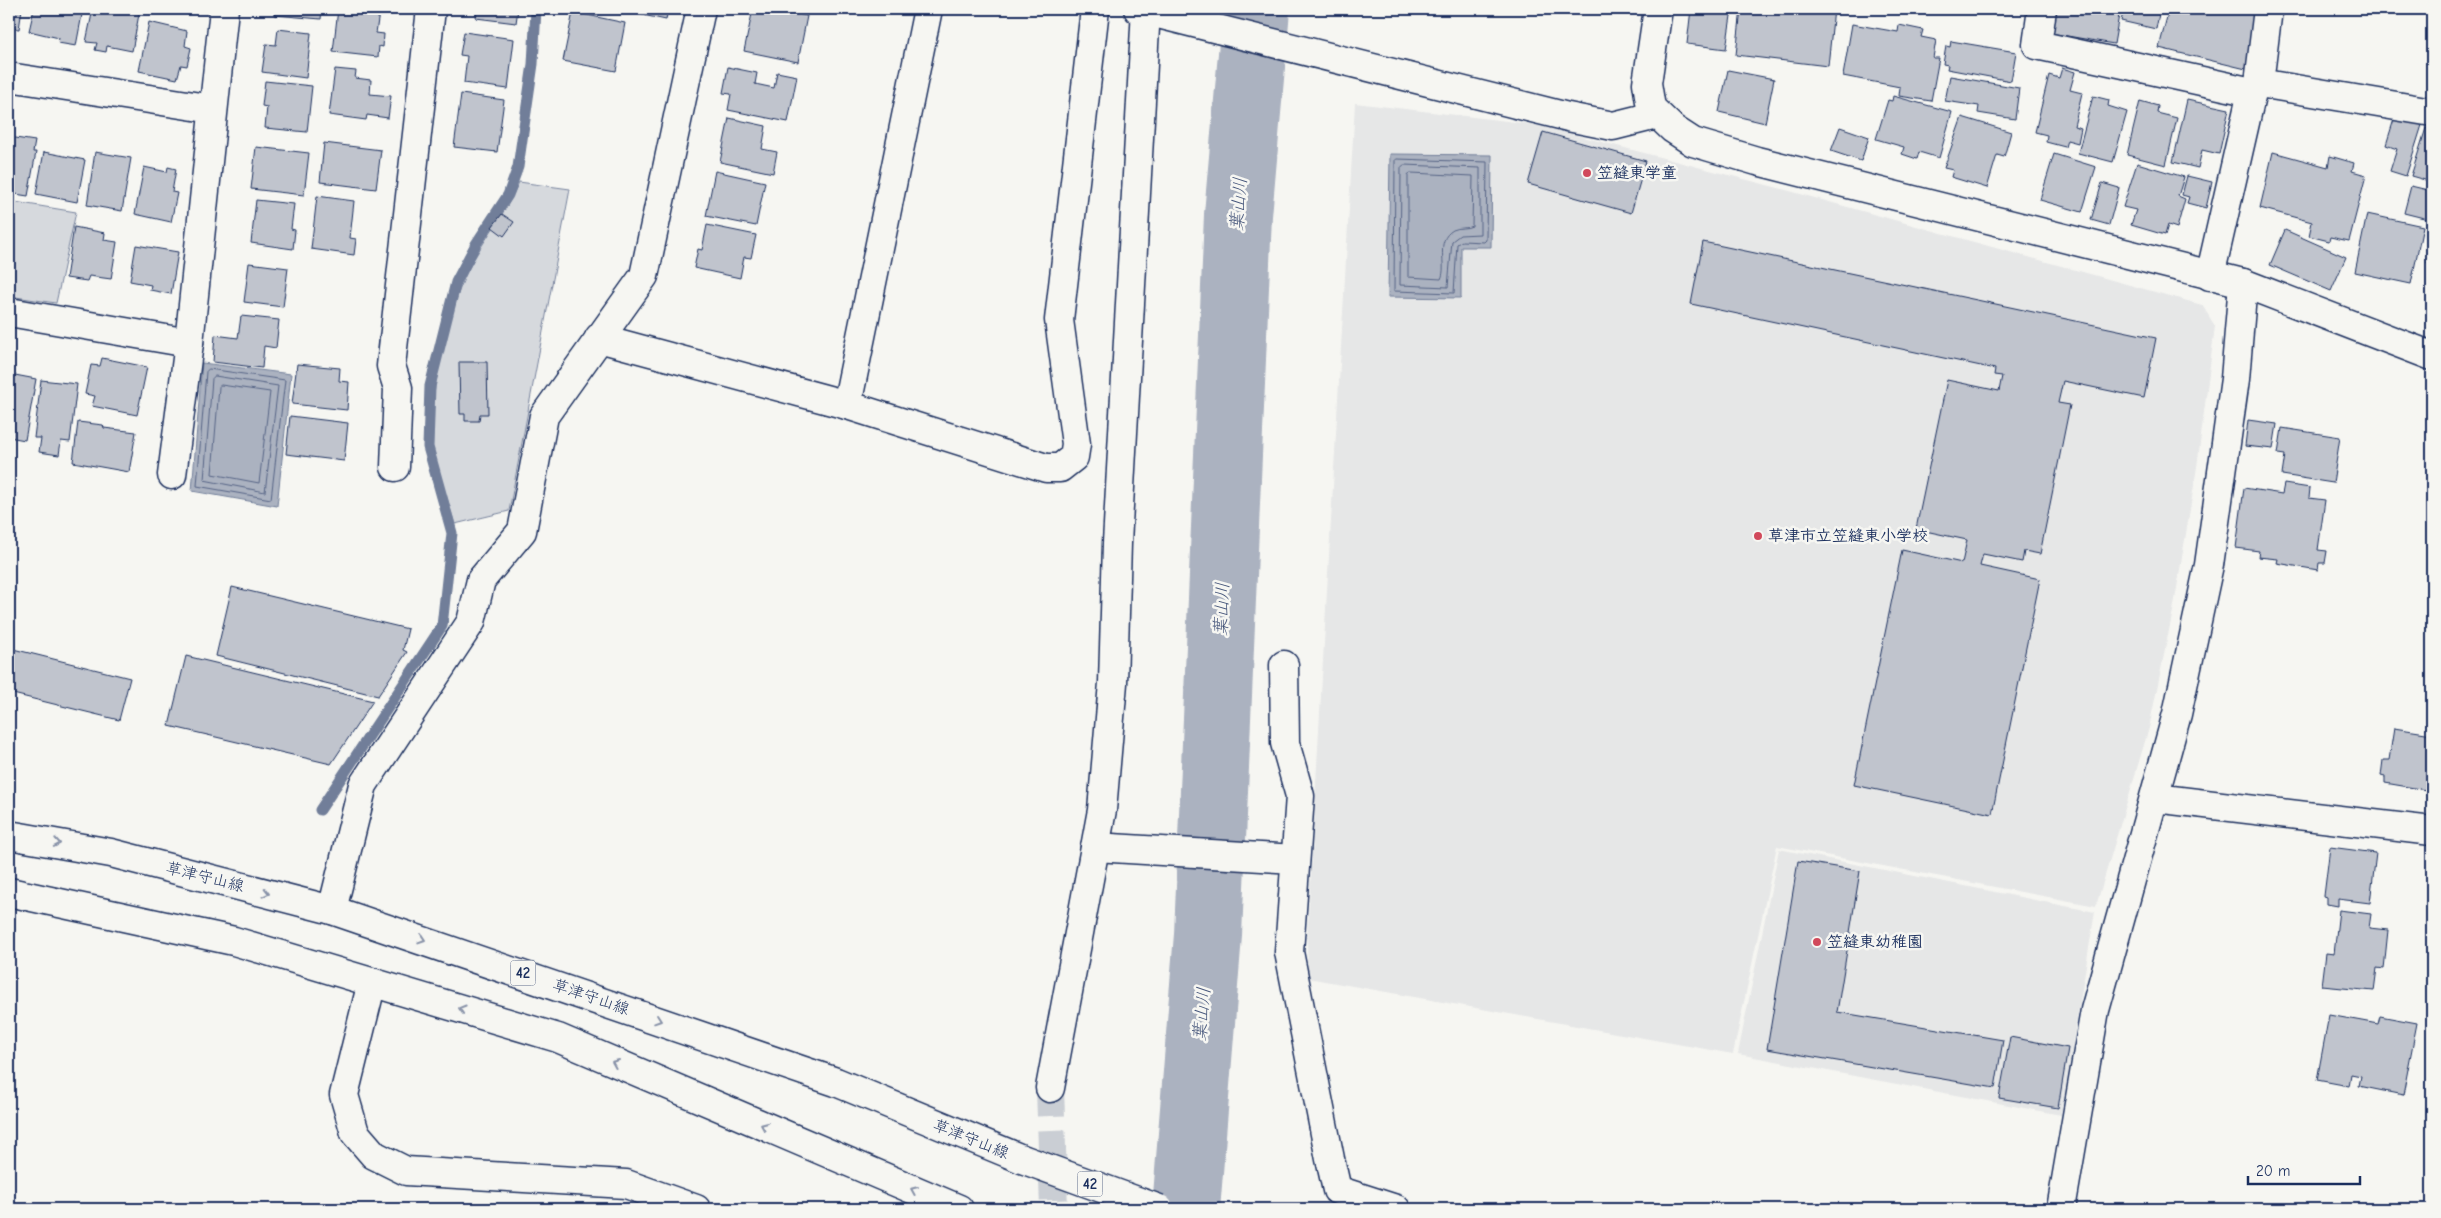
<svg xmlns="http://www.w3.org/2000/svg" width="2441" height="1218" viewBox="0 0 2441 1218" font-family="'Comic Neue','Klee One',sans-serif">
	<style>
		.built { fill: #e6e7e7 }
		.green { fill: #d6d9dd; stroke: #78849e }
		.water { fill: #abb2c0; stroke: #717e99 }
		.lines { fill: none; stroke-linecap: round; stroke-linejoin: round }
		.shore { stroke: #556385; stroke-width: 1 }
		.stream { stroke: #717e99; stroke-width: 11 }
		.river { stroke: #abb2c0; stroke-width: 68 }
		.building { fill: #c0c4cd; stroke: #1b2f5e }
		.street-tunnel { stroke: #caced4; stroke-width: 28; stroke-dasharray: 28 14; stroke-linecap: butt }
		.street-casing { stroke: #1b2f5e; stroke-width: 31 }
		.secondary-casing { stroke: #1b2f5e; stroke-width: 31 }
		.primary-casing { stroke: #1b2f5e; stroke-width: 31 }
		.street { stroke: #f6f6f2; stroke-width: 28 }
		.secondary { stroke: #f6f6f2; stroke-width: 28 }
		.primary { stroke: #f6f6f2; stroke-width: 28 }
		.primary-bridge-casing { stroke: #1b2f5e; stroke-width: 31; stroke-linecap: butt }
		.primary-bridge { stroke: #f6f6f2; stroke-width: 28 }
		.oneway { stroke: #8892a8 }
		.poi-dot { fill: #d1495b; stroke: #f6f6f2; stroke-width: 2 }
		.labels { text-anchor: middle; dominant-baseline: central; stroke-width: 5; stroke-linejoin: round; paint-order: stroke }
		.shield { fill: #f6f6f2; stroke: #5d6b8a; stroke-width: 1 }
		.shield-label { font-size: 15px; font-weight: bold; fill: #1b2f5e }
		.poi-label { font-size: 16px; font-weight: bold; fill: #1b2f5e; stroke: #f6f6f2; text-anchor: start }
		.street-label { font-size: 16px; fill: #1b2f5e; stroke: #f6f6f2 }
		.water-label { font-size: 18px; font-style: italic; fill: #46567b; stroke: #f6f6f2 }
	</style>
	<rect width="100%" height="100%" fill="#f6f6f2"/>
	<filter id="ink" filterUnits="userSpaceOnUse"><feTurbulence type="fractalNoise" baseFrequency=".02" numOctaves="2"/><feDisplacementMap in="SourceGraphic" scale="10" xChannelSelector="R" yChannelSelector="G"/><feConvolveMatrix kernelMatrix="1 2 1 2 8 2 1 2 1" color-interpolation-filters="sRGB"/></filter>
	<g filter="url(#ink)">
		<!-- built -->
		<g class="built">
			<polygon points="1355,103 1533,124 1786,190 2202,305 2215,326 2197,467 2174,606 2149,728 2096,906 1777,846 1733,1054 1308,978 1307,939"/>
			<polygon points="1779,849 2095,912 2061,1115 1738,1054"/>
		</g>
		<!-- green -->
		<g class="green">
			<path d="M519 182 570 189 509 511 455 524C448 498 436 471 432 444 427 403 449 307 468 270 483 240 506 213 519 182Z"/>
			<polygon points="9,201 76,212 56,303 9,296"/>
		</g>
		<!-- water -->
		<g class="water">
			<polygon points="1390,154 1492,155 1491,247 1461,247 1461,298 1388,297"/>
			<polygon points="202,363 291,374 277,506 192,491"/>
		</g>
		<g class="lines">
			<!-- shore -->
			<g class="shore">
				<polygon points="1397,159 1487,162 1486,240 1484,242 1462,241 1457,244 1454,293 1394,291 1395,161"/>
				<polygon points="1404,165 1480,168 1480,234 1460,235 1452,241 1448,287 1400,285 1401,168"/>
				<path d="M1411 173 1473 176 1472 226C1467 229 1459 227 1453 230 1434 241 1448 265 1441 279L1408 277V175Z"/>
				<polygon points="209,369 285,380 271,499 197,486 206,372"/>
				<polygon points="215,376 278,386 265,492 204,480 212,379"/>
				<polygon points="221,385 270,392 259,483 212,474 219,387"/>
			</g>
			<!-- stream -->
			<polyline class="stream" points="320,810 442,626 452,533 428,447 430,386 456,282 476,244 508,195 518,167 533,64 536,9"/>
			<!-- river -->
			<polyline class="river" points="1186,1209 1208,935 1238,215 1256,9"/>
		</g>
		<!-- building -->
		<g class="building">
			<polygon points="9,9 22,9 19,29 9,28"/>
			<polygon points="34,9 83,9 76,46 58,43 59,38 29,31"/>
			<polygon points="93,9 140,9 132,51 107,46 106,52 95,50 97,43 86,42"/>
			<polygon points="274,9 322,9 321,19 274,15"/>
			<polygon points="338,9 379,13 376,33 384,34 383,47 379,46 378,57 333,52"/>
			<polygon points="477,9 518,9 516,23 476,18"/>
			<polygon points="630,9 668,9 666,20 629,12"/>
			<polygon points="753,9 773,9 807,16 798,62 744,51"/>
			<polygon points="1691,9 1732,9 1726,49 1687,44"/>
			<polygon points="1741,9 1787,9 1786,11 1798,12 1798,9 1834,9 1828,66 1736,55"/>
			<polygon points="2054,9 2120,9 2114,44 2050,33"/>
			<polygon points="2124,9 2160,9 2156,29 2121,21"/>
			<polygon points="2169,9 2260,9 2246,69 2159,48"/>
			<polygon points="573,12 625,23 616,71 563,61"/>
			<polygon points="149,22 187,31 185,46 191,48 187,66 181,65 177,79 139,71"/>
			<polygon points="1852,24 1898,32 1899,25 1923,30 1921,37 1936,40 1933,58 1939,58 1931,101 1899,96 1900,87 1843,76"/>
			<polygon points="278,29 311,33 306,78 262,72 266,44 276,45"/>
			<polygon points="464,32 514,39 508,89 464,83 467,56 460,55"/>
			<polygon points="1951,41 2016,52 2011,81 1947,69 1948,65 1943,64 1946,46 1950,47"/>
			<polygon points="728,67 757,73 755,84 774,88 777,72 797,76 788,122 728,110 731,94 723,93"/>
			<polygon points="2062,68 2075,72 2070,90 2082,93 2074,126 2081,128 2078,143 2067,140 2065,147 2046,142 2047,135 2035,132 2049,75 2059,78"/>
			<polygon points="335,69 356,71 355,78 371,80 370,94 391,96 388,118 367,115 366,120 329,115"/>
			<polygon points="1728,70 1774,79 1765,123 1719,112"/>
			<polygon points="1950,76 2019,88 2015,119 1978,113 1979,106 1945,101"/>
			<polygon points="265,81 312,86 307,132 265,128 267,107 262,106"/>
			<polygon points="461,94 504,100 497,152 454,147"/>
			<polygon points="1893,96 1952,112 1939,158 1919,152 1917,159 1902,154 1904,147 1876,139 1888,100 1892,101"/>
			<polygon points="2093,96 2109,100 2108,106 2127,112 2113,162 2078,153"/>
			<polygon points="2187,100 2229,109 2219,154 2202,150 2198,168 2173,162"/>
			<polygon points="2140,101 2158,106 2157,113 2177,118 2166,165 2127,155"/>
			<polygon points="2395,116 2422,125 2406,176 2390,171 2397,149 2386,145"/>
			<polygon points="1962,117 2011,132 2004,157 1997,155 1987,188 1951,177 1953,170 1944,168"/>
			<polygon points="729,118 766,126 762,149 777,152 773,173 720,162"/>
			<polygon points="1840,127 1869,137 1861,161 1831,151"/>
			<polygon points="2426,128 2432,130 2432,182 2411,176"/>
			<polygon points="1543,132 1646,161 1631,213 1528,184"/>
			<polygon points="9,137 35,141 33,152 36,152 28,196 9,193"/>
			<polygon points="324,143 381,150 376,189 320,182"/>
			<polygon points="256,147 309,153 304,195 251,189"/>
			<polygon points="44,152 85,160 77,202 36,194"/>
			<polygon points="95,152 131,158 122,211 87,205"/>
			<polygon points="2273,152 2328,167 2330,156 2354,163 2352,171 2366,175 2349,241 2330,237 2329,241 2309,236 2312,222 2260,208"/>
			<polygon points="2054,154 2096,167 2082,212 2040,200"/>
			<polygon points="2137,163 2184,177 2178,196 2185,199 2177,228 2168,225 2165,235 2131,225 2136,210 2123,207"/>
			<polygon points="144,167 167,172 168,167 176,169 172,192 177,193 171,222 135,214"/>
			<polygon points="715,171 765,182 756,226 706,216"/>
			<polygon points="2187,176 2212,182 2206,208 2187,203 2189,197 2182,195"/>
			<polygon points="2102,183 2119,188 2109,225 2091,220"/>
			<polygon points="2411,186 2432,191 2432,220 2404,213"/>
			<polygon points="317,196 354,201 350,238 356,239 354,255 311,249"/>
			<polygon points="256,200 294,204 291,229 295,230 293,249 251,243"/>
			<polygon points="502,214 514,222 504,236 492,227"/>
			<polygon points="2367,214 2423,226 2411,284 2355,272"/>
			<polygon points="707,225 756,235 751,258 744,257 740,278 694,268 698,249 702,250"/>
			<polygon points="74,227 105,233 104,240 117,242 111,279 89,276 87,281 66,278"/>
			<polygon points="2285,230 2346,257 2331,291 2270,265"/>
			<polygon points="1703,242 2156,338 2144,398 2063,381 2058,403 2070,405 2040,554 2024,551 2022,562 1983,554 1980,566 2040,579 1992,814 1854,785 1902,550 1962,563 1967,540 1916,529 1947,380 1999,391 2002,376 1994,375 1995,369 1691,304"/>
			<polygon points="136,245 178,252 171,294 150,290 151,285 130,281"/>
			<polygon points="2431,246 2432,247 2432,265 2427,263"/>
			<polygon points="249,263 288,268 283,307 244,302"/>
			<polygon points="241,316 279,320 276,348 264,346 262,368 213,362 215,335 238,338"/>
			<polygon points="102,358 147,367 137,415 92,406 95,396 85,394 91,365 100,366"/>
			<polygon points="459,362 487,362 488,414 480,414 479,421 465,421 465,414 460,414"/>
			<polygon points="297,364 340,368 339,381 349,382 347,410 292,404"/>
			<polygon points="15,375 36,379 25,440 9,437 9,382 13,382"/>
			<polygon points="41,380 77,384 70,442 61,441 59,455 39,452 41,438 34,438"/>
			<polygon points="290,416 348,423 344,461 286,454"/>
			<polygon points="2248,420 2277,424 2273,449 2245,446"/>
			<polygon points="78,422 103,425 104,428 136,432 129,472 73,462"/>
			<polygon points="2282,428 2340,437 2333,483 2282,475 2285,455 2278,454"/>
			<polygon points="2284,484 2310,488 2309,498 2325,500 2318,550 2327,551 2325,563 2319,563 2318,570 2277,563 2278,559 2258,557 2259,551 2236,548 2244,488 2282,494"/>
			<polygon points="232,587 408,629 403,650 407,652 378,696 216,656"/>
			<polygon points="9,648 130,678 119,720 9,693"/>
			<polygon points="186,656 373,701 331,764 169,726"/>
			<polygon points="2394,728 2432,734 2432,791 2385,783 2385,777 2381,776 2383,760 2389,760"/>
			<polygon points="2330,847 2376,853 2370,903 2338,899 2338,906 2327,904 2327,897 2324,896"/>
			<polygon points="1798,861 1860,871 1837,1012 2003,1040 1995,1088 1767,1049"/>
			<polygon points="2339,910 2371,914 2369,928 2388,930 2384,969 2377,968 2374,991 2322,986 2326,953 2334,954"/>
			<polygon points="2329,1015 2378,1024 2380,1016 2417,1023 2403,1095 2359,1086 2361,1076 2351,1074 2349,1086 2317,1080"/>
			<polygon points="2010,1037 2068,1048 2058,1108 1999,1098"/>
		</g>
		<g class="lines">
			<!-- street-tunnel -->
			<polyline class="street-tunnel" points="1050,1088 1054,1209"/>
			<defs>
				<g id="street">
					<polyline points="1138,9 1568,117 1613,126 1657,115"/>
					<polyline points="2042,9 2037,45 2252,92"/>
					<polyline points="9,77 213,109"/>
					<polyline points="2259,83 2432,112"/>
					<polyline points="2210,276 2252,92 2259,83 2268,9"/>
					<polyline points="9,312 189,343"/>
					<polyline points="599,338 847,405 1046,468 1060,468 1074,457 1076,444 1059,320 1095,9"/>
					<polyline points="847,405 928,9"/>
					<polyline points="395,467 398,388 391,366 431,9"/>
					<polyline points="172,475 189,343 224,9"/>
					<polyline points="1284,665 1285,743 1300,796 1289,952 1330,1159 1337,1190 1396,1209"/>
					<polyline points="2155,798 2432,831"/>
					<polyline points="1095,847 1295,859"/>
					<polyline points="332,910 363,785 471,622 481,580 522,531 544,416 644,276 701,9"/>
					<polyline points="372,982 344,1095 355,1133 374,1155 406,1171 626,1184 696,1209"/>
					<polyline points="1050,1088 1102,810 1113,683 1117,543 1146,9"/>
					<polyline points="2061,1209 2095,1010 2177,714 2209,565 2235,379 2243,283"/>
				</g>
				<polyline id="secondary" points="1658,9 1647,83 1651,108 1673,129 1693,142 1757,161 2243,283 2432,356"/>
				<g id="primary">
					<polyline points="9,835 111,853 332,910 836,1082 1022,1159"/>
					<polyline points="9,892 234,941 558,1038 959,1209"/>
				</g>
			</defs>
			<!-- street casing -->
			<use href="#street" class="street-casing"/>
			<!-- secondary casing -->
			<use href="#secondary" class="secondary-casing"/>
			<!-- primary casing -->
			<use href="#primary" class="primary-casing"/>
			<!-- street -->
			<use href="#street" class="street"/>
			<!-- secondary -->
			<use href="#secondary" class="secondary"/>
			<!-- primary -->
			<use href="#primary" class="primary"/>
			<defs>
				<polyline id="primary-bridge" points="1022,1159 1159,1209"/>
			</defs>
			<!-- primary-bridge casing -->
			<use href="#primary-bridge" class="primary-bridge-casing"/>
			<!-- primary-bridge -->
			<use href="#primary-bridge" class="primary-bridge"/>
		</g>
		<!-- one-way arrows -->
		<defs><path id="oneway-chevron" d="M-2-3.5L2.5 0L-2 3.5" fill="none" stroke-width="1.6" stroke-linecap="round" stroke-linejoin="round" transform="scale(1.25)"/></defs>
		<g class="oneway">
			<use href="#oneway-chevron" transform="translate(57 843) rotate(10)"/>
			<use href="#oneway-chevron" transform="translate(266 893) rotate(14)"/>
			<use href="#oneway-chevron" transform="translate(422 939) rotate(18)"/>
			<use href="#oneway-chevron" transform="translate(462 1009) rotate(-163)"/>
			<use href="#oneway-chevron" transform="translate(658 1020) rotate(19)"/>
			<use href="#oneway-chevron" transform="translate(615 1063) rotate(-157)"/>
			<use href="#oneway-chevron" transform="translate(764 1126) rotate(-157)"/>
			<use href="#oneway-chevron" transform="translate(914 1190) rotate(-157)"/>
		</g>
	</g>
	<!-- markers -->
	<g class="poi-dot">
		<circle cx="1587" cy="173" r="5"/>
		<circle cx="1758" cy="536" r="5"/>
		<circle cx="1817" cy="942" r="5"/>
	</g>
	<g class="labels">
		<!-- shield labels -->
		<g class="shield">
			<rect x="510.5" y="960.5" width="25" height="25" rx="4"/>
			<rect x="1077.5" y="1171.5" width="25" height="25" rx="4"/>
		</g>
		<g class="shield-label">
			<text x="523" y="973">42</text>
			<text x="1090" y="1184">42</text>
		</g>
		<!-- poi labels -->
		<g class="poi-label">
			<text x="1597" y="173">笠縫東学童</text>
			<text x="1768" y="536">草津市立笠縫東小学校</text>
			<text x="1827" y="942">笠縫東幼稚園</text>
		</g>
		<!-- street labels -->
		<g class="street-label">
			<text transform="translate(205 877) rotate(14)">草津守山線</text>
			<text transform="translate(591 997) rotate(19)">草津守山線</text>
			<text transform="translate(971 1139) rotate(22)">草津守山線</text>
		</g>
		<!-- water labels -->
		<g class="water-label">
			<text transform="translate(1239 204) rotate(-86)">葉山川</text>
			<text transform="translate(1222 609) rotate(-88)">葉山川</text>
			<text transform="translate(1202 1014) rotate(-85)">葉山川</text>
		</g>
	</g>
	<!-- margin -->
	<rect width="2441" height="1218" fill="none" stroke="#f6f6f2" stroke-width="30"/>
	<rect x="15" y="15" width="2411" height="1188" fill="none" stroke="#1b2f5e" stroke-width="2" filter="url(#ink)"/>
	<!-- scale -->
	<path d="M2248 1176v8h112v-8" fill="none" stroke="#1b2f5e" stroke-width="2.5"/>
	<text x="2256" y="1176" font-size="15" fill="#1b2f5e" stroke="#f6f6f2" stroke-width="4" paint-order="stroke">20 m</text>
</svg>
